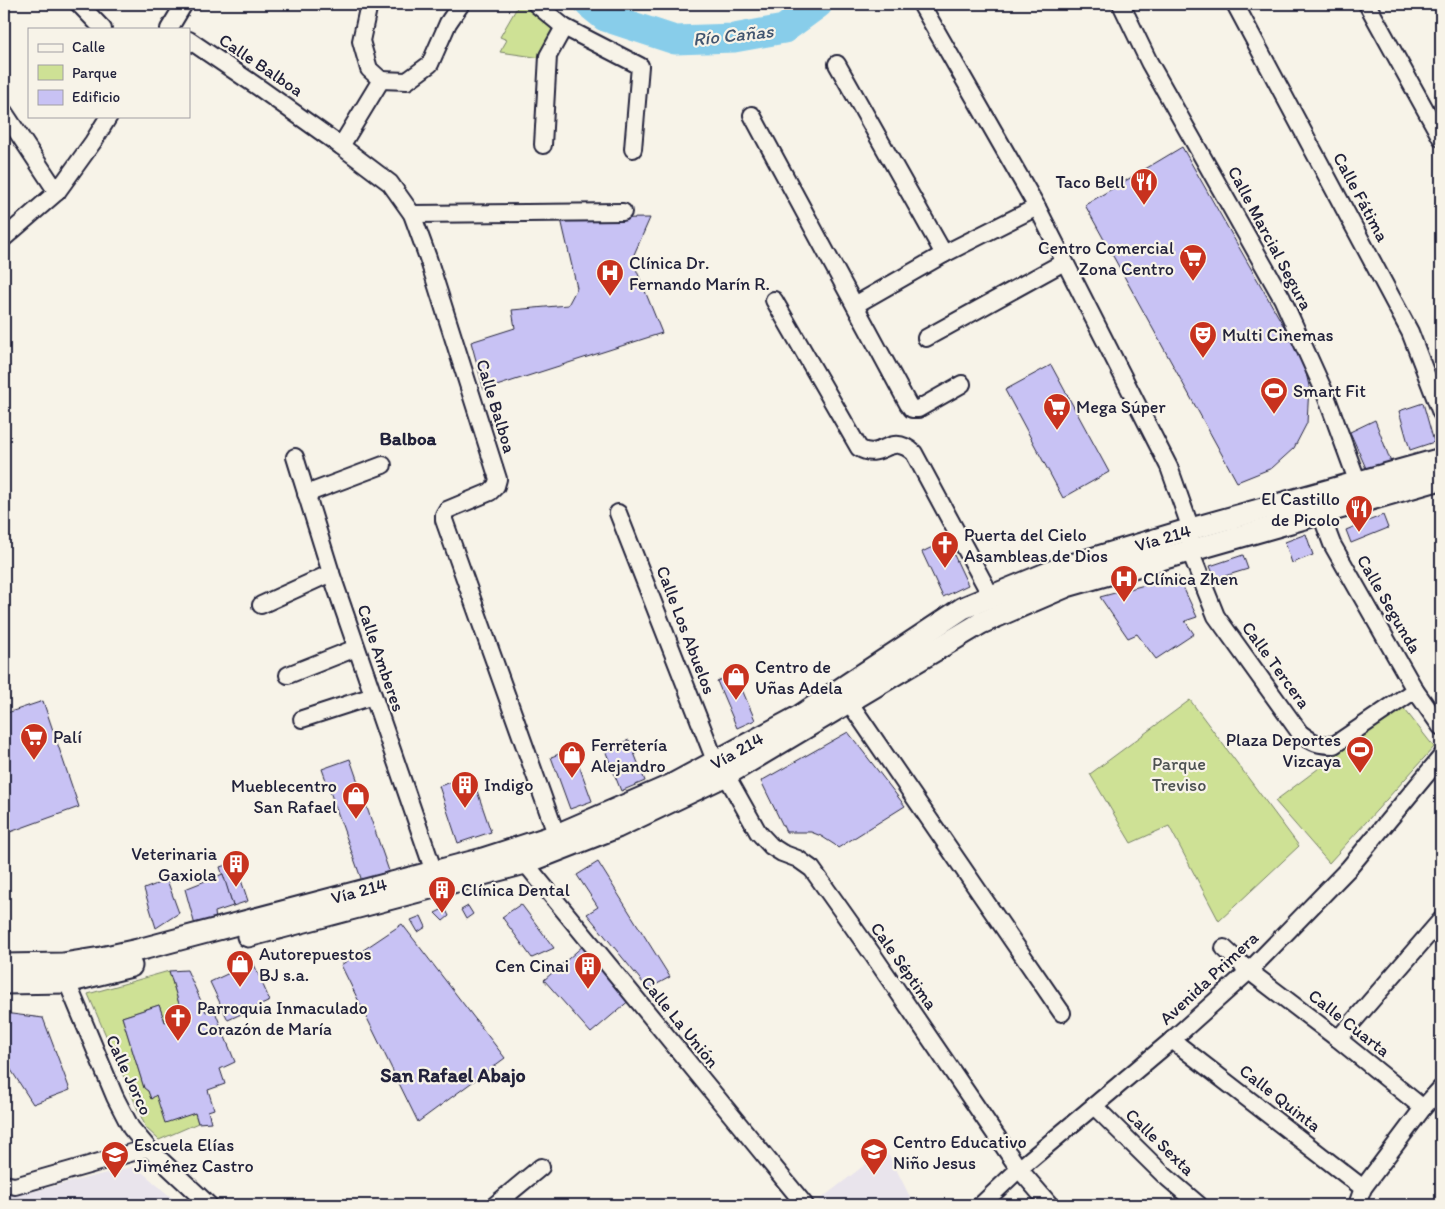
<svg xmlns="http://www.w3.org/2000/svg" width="1445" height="1209" viewBox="0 0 1445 1209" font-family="Itim,sans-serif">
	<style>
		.built { fill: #e9e4ec }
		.green { fill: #cee195; stroke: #788268 }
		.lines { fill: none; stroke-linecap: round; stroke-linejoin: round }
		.river { stroke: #88cdea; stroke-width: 29 }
		.building { fill: #c8c2f4; stroke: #22223b }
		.minor-casing { stroke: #22223b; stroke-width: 20 }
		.major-casing { stroke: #22223b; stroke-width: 25 }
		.minor { stroke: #f7f3e8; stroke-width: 16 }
		.major { stroke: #f7f3e8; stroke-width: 21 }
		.labels { text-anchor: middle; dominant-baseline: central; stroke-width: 4.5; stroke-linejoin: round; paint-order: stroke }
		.street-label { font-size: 18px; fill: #22223b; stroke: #f7f3e8 }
		.poi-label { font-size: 18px; fill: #22223b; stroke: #f7f3e8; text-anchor: start }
		.park-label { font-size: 18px; fill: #4d5252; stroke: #f7f3e8 }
		.water-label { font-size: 19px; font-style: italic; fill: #415570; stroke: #f7f3e8 }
		.neighbourhood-label { font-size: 19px; font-weight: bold; fill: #22223b; stroke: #f7f3e8 }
		.quarter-label { font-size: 20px; font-weight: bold; fill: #22223b; stroke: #f7f3e8 }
	</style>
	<rect width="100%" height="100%" fill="#f7f3e8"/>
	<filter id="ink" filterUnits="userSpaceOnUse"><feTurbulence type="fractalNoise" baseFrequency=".02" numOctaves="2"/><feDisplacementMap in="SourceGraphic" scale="10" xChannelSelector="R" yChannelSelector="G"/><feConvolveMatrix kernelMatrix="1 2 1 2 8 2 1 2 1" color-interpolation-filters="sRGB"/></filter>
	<g filter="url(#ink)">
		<!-- built -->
		<g class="built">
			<polygon points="884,1150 891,1159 914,1205 813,1205"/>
			<polygon points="135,1166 180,1205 4,1205 4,1192 22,1194"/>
		</g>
		<!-- green -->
		<g class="green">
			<polygon points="519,4 526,4 552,21 555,26 542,58 500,52 507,40 500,37"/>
			<polygon points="1190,700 1299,846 1219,921 1169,826 1131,843 1090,774"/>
			<polygon points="1402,706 1434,747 1329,863 1275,801"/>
			<polygon points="169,971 183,1017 165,1022 159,1005 122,1017 144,1088 148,1091 151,1099 156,1095 195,1113 198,1123 159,1140 146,1128 88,994"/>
		</g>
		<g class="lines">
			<!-- river -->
			<polyline class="river" points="589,4 605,17 675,40 734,38 784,29 818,4"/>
		</g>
		<!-- building -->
		<g class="building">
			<polygon points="1182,147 1303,360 1309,386 1307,423 1294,448 1272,468 1237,482 1085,205"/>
			<polygon points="650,218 632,259 662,333 484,390 471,342 515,328 512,310 568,305 577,288 561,219"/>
			<polygon points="1051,365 1109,472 1063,498 1005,390"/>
			<polygon points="1423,403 1434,442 1410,450 1399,411"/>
			<polygon points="1375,420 1392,465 1369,475 1350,432"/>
			<polygon points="1383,515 1388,528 1351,543 1346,530"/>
			<polygon points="1306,534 1313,555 1292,563 1285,542"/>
			<polygon points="947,540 968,585 943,597 922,552"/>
			<polygon points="1243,555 1248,569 1215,579 1210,566"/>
			<polygon points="1178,576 1197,617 1185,621 1194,634 1156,659 1137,634 1128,638 1100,597"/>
			<polygon points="735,673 755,720 737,728 717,681"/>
			<polygon points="43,701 79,807 10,832 4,814 4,714"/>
			<polygon points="848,732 905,806 838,848 835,845 821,836 811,832 786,832 761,781"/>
			<polygon points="629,740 645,781 621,791 605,750"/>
			<polygon points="573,749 592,801 570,809 551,757"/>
			<polygon points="350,759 389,871 362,881 322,769"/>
			<polygon points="472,776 491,832 458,843 439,786"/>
			<polygon points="235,862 248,901 233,906 220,867"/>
			<polygon points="598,862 670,977 648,989 587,914 598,907 577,875"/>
			<polygon points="223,874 233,906 215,912 216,921 196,929 185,889"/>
			<polygon points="167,880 179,913 156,928 144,889"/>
			<polygon points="521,904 554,948 532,958 502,917"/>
			<polygon points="468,906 473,914 466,919 461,910"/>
			<polygon points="445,908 449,916 443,921 435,913"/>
			<polygon points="421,916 426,927 418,932 411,920"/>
			<polygon points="402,924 505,1058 418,1122 341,965"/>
			<polygon points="584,945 631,999 591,1033 544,980"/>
			<polygon points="253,962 270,1001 228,1020 210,982"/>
			<polygon points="187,970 206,1012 214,1009 235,1062 220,1069 225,1084 208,1090 214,1109 208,1111 211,1122 198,1123 195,1113 165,1123 156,1095 151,1099 148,1091 144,1088 122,1017 159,1005 165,1022 183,1017 169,971"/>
			<polygon points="4,1013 43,1018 70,1090 33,1104 4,1059"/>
		</g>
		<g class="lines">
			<defs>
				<g id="minor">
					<polyline points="79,4 103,29"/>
					<polyline points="369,4 361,41 369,69 381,80"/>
					<polyline points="536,4 564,27 640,66 633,149"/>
					<path d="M921 4 1037 207 1169 467 1191 529 1190 551 1216 616 1300 733C1313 743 1318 745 1334 745L1415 690"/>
					<polyline points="1121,4 1149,62 1282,298 1325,393 1362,494"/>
					<polyline points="1235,4 1410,332 1441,413"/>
					<polyline points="1367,4 1441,138"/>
					<polyline points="169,29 184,4"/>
					<polyline points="189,40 261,89 341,146 390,183 412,214 428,258 498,479 496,486 490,492 447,510 444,515 444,520 560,845"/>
					<polyline points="837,64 944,254"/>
					<polyline points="4,112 57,192"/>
					<polyline points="752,115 908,404 912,409 918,409 962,384"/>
					<polyline points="543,145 548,56 564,27"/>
					<polyline points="341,146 381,80 407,81 430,64 448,23 461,4"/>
					<polyline points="412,214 623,212"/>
					<polyline points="4,238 57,192 93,142 109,116"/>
					<path d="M774 300 859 448C882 462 889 431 914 453L991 596"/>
					<polyline points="855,305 944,254 1037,207"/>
					<polyline points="926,338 1064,262"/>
					<polyline points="295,457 331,573 434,872"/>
					<polyline points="306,494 383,465"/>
					<polyline points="1317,504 1332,544 1415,690 1441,727"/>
					<polyline points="618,513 716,763 726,775 758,832 771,846 782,853 798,859 812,869 873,955 1019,1169 1050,1205"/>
					<polyline points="261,605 331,573"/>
					<polyline points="288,675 356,648"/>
					<polyline points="849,702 1062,1013"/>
					<polyline points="302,719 373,696"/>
					<polyline points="525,863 805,1205"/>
					<polyline points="1224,948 1249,971 1338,1039 1423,1108"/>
					<polyline points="65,971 67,982 115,1097 131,1128 148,1148 209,1205"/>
					<polyline points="1338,1039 1441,920"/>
					<polyline points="1172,1040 1363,1188"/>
					<polyline points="1094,1106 1164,1175 1199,1205"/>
					<polyline points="4,1184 15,1186 148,1148"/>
					<polyline points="495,1205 541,1167"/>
					<polyline points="981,1205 1019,1169 1172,1040 1249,971 1349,868 1441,757"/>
					<polyline points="1357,1205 1363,1188 1423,1108 1441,1088"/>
				</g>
				<g id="major">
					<polyline points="248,936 525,863 617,827 726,775 981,623 1067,586 1441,479"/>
					<polyline points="4,965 63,964 101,958 138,950 483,859 557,835 670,786 800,716 963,608 1058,569 1191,529 1441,459"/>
					<polyline points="4,983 67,982 131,966"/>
				</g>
			</defs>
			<!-- minor casing -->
			<use href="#minor" class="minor-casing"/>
			<!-- major casing -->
			<use href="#major" class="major-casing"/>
			<!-- minor -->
			<use href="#minor" class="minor"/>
			<!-- major -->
			<use href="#major" class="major"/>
		</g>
	</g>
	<!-- icons -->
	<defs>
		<symbol id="restaurant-pin" viewBox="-11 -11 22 30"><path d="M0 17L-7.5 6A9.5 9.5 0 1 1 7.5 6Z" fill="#c8321e" stroke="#f7f3e8"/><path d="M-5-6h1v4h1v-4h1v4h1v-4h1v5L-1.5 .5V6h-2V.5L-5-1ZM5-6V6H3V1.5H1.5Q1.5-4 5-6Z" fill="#fff"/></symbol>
		<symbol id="supermarket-pin" viewBox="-11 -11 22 30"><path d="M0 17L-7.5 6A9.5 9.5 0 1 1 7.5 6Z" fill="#c8321e" stroke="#f7f3e8"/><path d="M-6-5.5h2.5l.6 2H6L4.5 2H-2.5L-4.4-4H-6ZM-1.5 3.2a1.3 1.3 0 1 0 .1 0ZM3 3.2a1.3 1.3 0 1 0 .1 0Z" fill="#fff"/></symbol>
		<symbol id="hospital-pin" viewBox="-11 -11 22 30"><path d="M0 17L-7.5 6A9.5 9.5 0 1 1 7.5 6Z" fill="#c8321e" stroke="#f7f3e8"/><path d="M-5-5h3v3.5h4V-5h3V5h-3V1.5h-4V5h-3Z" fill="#fff"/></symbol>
		<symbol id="theatre-pin" viewBox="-11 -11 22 30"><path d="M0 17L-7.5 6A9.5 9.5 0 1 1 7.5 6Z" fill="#c8321e" stroke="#f7f3e8"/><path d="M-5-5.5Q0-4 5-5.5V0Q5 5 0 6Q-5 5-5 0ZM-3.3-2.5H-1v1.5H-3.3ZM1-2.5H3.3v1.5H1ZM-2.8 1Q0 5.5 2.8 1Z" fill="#fff"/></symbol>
		<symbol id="stadium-pin" viewBox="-11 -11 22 30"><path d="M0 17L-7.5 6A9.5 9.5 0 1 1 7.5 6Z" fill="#c8321e" stroke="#f7f3e8"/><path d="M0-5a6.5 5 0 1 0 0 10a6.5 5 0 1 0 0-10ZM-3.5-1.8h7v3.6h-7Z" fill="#fff"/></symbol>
		<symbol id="church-pin" viewBox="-11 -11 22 30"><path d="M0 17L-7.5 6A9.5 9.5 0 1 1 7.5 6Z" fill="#c8321e" stroke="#f7f3e8"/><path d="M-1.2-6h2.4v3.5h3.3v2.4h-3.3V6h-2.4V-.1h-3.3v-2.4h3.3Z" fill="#fff"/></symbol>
		<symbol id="shop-pin" viewBox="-11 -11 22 30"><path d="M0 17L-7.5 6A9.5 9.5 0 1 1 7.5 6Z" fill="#c8321e" stroke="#f7f3e8"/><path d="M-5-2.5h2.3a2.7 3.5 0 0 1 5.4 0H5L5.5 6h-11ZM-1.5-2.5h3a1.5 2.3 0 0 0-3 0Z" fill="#fff"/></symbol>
		<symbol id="building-pin" viewBox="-11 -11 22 30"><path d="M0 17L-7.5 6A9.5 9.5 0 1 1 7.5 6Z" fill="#c8321e" stroke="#f7f3e8"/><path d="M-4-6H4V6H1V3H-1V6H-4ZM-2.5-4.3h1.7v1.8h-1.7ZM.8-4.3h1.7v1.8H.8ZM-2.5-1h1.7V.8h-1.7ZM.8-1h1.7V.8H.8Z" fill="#fff"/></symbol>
		<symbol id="school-pin" viewBox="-11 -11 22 30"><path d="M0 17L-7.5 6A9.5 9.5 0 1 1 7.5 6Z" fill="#c8321e" stroke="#f7f3e8"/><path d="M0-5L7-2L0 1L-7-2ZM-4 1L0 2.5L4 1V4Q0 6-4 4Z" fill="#fff"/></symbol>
	</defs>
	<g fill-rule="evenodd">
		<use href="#restaurant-pin" x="1128" y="166" width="32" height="43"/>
		<use href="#supermarket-pin" x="1177" y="242" width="32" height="43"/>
		<use href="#hospital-pin" x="594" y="257" width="32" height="43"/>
		<use href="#theatre-pin" x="1187" y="319" width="32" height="43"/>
		<use href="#stadium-pin" x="1258" y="375" width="32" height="43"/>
		<use href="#supermarket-pin" x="1041" y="391" width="32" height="43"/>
		<use href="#restaurant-pin" x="1343" y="493" width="32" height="43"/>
		<use href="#church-pin" x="929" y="529" width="32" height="43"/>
		<use href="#hospital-pin" x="1108" y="563" width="32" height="43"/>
		<use href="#shop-pin" x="720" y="661" width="32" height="43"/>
		<use href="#supermarket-pin" x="18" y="721" width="32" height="43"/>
		<use href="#stadium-pin" x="1344" y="734" width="32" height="43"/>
		<use href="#shop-pin" x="556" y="739" width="32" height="43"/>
		<use href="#building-pin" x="449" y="769" width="32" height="43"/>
		<use href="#shop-pin" x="340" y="780" width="32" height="43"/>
		<use href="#building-pin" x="220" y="848" width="32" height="43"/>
		<use href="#building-pin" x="426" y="874" width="32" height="43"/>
		<use href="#shop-pin" x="224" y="948" width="32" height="43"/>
		<use href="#building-pin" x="572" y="950" width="32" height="43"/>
		<use href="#church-pin" x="162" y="1002" width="32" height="43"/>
		<use href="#school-pin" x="858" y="1136" width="32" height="43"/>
		<use href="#school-pin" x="99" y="1139" width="32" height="43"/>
	</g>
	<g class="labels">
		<!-- street labels -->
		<g class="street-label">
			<text transform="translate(261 65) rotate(34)">Calle Balboa</text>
			<text transform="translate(1361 197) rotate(62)">Calle Fátima</text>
			<text transform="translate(1270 238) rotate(62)">Calle Marcial Segura</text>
			<text transform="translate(496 406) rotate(73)">Calle Balboa</text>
			<text transform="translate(1163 538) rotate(-16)">Vía 214</text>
			<text transform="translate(1389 604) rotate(60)">Calle Segunda</text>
			<text transform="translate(686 630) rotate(69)">Calle Los Abuelos</text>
			<text transform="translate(381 658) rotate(71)">Calle Amberes</text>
			<text transform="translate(1276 665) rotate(54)">Calle Tercera</text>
			<text transform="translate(737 751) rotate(-29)">Vía 214</text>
			<text transform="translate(359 891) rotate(-15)">Vía 214</text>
			<text transform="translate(904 966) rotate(55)">Cale Séptima</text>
			<text transform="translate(1209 978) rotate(-43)">Avenida Primera</text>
			<text transform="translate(680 1022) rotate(51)">Calle La Unión</text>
			<text transform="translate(1349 1023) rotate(38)">Calle Cuarta</text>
			<text transform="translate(129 1075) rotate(65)">Calle Jorco</text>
			<text transform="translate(1280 1098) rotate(38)">Calle Quinta</text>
			<text transform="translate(1160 1142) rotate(44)">Calle Sexta</text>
		</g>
		<!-- poi labels -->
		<g class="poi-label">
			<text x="1125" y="182" text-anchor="end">Taco Bell</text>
			<text x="1174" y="248" text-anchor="end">Centro Comercial<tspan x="1174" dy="21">Zona Centro</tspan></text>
			<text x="629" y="263">Clínica Dr.<tspan x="629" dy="21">Fernando Marín R.</tspan></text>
			<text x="1222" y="335">Multi Cinemas</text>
			<text x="1293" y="391">Smart Fit</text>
			<text x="1076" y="407">Mega Súper</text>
			<text x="1340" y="499" text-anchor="end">El Castillo<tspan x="1340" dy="21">de Picolo</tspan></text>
			<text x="964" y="535">Puerta del Cielo<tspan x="964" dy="21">Asambleas de Dios</tspan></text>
			<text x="1143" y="579">Clínica Zhen</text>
			<text x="755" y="667">Centro de<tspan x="755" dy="21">Uñas Adela</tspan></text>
			<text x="53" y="737">Palí</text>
			<text x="1341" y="740" text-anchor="end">Plaza Deportes<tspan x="1341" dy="21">Vizcaya</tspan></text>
			<text x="591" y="745">Ferretería<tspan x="591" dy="21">Alejandro</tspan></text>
			<text x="484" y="785">Indigo</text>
			<text x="337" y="786" text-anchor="end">Mueblecentro<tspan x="337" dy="21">San Rafael</tspan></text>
			<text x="217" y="854" text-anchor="end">Veterinaria<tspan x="217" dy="21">Gaxiola</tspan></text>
			<text x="461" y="890">Clínica Dental</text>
			<text x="259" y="954">Autorepuestos<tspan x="259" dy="21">BJ s.a.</tspan></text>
			<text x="569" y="966" text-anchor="end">Cen Cinai</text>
			<text x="197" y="1008">Parroquia Inmaculado<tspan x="197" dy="21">Corazón de María</tspan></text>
			<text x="893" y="1142">Centro Educativo<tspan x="893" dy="21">Niño Jesus</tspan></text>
			<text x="134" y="1145">Escuela Elías<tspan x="134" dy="21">Jiménez Castro</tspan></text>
		</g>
		<!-- park labels -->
		<g class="park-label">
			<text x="1179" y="764">Parque<tspan x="1179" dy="21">Treviso</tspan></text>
		</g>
		<!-- water labels -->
		<g class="water-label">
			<text transform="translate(733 35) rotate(-6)">Río Cañas</text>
		</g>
		<!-- neighbourhood labels -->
		<g class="neighbourhood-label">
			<text x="408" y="438">Balboa</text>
		</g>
		<!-- quarter labels -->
		<g class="quarter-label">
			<text x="453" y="1075">San Rafael Abajo</text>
		</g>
	</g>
	<!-- margin -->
	<rect width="1445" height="1209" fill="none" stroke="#f7f3e8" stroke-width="20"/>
	<rect x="10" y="10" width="1425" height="1189" fill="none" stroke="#22223b" stroke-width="2" filter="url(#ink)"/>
	<!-- legend -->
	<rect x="28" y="28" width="162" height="90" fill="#f7f3e8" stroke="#a29fa3"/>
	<rect x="38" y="44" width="25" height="8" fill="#f7f3e8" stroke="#a29fa3"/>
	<text x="72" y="52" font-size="15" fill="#22223b">Calle</text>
	<rect x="38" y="65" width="25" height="15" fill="#cee195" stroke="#a29fa3"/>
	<text x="72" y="78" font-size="15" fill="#22223b">Parque</text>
	<rect x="38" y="90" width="25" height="15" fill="#c8c2f4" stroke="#a29fa3"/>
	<text x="72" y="102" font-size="15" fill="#22223b">Edificio</text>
</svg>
